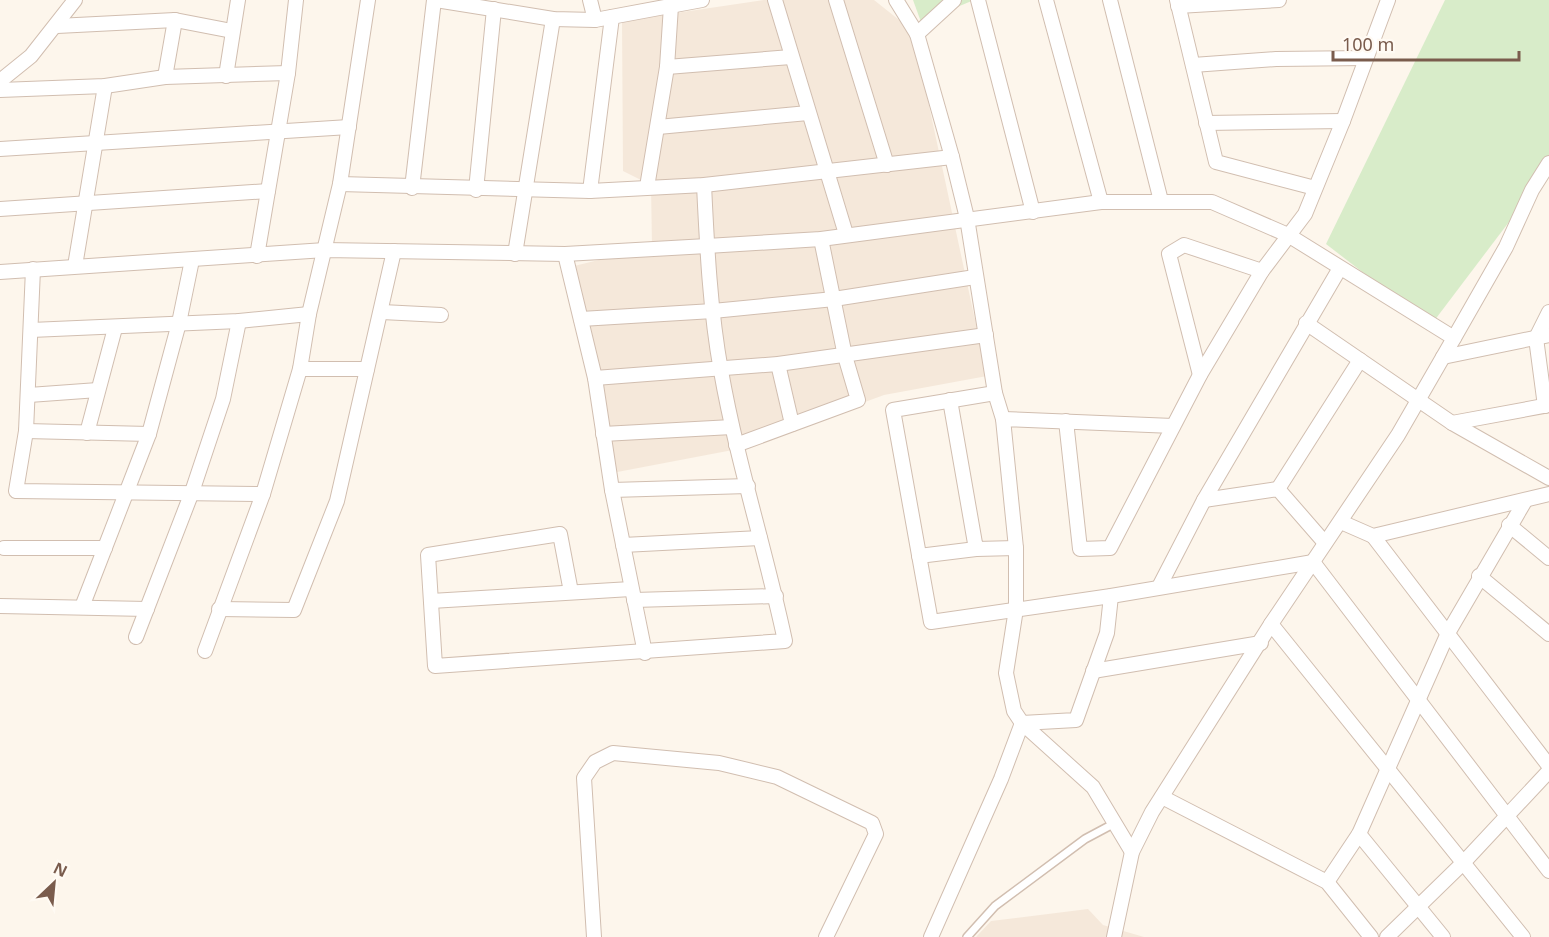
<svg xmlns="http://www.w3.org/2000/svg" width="1549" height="937" viewBox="0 0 1549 937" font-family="'Noto Sans',sans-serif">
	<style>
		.residential { fill: #f5e8da }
		.green { fill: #d8ecc9 }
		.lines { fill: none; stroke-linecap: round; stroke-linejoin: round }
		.lane-casing { stroke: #d1beb0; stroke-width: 10 }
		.street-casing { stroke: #d1beb0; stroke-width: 16 }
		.lane { stroke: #fff; stroke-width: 7 }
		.street { stroke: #fff; stroke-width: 14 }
	</style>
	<rect width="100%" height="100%" fill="#fdf6ec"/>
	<!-- residential -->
	<g class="residential">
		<polygon points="764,0 874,0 913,31 987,376 884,395 738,449 612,473 566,268 652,247 651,185 623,171 622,21"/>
		<polygon points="1088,909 1103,925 1144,937 976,937 991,921"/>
	</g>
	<!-- green -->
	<g class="green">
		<polygon points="913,0 974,0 921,22"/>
		<polygon points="1445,0 1549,0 1549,169 1431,325 1326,244"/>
	</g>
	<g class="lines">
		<defs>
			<polyline id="lane" points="967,937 995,906 1085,839 1115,823"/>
			<g id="street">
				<polyline points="436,0 553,19 595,20 702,0"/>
				<polyline points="590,0 595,20"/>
				<polyline points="775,0 846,234"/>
				<polyline points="836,0 887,165"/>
				<polyline points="896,0 917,34 952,157 967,218 995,393"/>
				<polyline points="978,0 1033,212"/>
				<polyline points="1046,0 1101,202"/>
				<polyline points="1110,0 1161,201"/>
				<polyline points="1177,0 1216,162 1315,188"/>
				<polyline points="1178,6 1279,0"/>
				<polyline points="57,26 175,20 232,31"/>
				<polyline points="917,34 954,0"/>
				<polyline points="1193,65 1276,59 1366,58"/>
				<polyline points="667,67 791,57"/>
				<polyline points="226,76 238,0"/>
				<polyline points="165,77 175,20"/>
				<polyline points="0,81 31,56 75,0"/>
				<polyline points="0,90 105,86 165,77 288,73"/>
				<polyline points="1206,123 1343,121"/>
				<polyline points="658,127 808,113"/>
				<polyline points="0,149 349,127"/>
				<polyline points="340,184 590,191 704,185 952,157"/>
				<polyline points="647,187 667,67 671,6"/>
				<polyline points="412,188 434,0"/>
				<polyline points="476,190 494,9"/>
				<polyline points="590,191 612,17"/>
				<polyline points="0,209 268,191"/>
				<polyline points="515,254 553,19"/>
				<polyline points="565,254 595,378 612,490 645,653"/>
				<polyline points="257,256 288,73 296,0"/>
				<polyline points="75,266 105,86"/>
				<polyline points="33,269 26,431 16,491 263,494"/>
				<polyline points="0,272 325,250 565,254 707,246 821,239 1101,202 1212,202 1288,235 1454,338 1398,435 1271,624 1152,812 1132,852 1114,937"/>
				<polyline points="382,312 441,315"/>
				<polyline points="581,319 713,311 834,299 975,277"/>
				<polyline points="1306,323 1452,423 1549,478"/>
				<polyline points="31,330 239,321 309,314"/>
				<polyline points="1454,338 1506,247 1532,190 1549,163"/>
				<polyline points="1443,357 1549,335"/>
				<polyline points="778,364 792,424"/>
				<polyline points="300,369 367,369"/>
				<polyline points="1200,375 1169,254 1184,245 1262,271"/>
				<polyline points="595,378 778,364 986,335"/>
				<polyline points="29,395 98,390"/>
				<polyline points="950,400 976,549 1016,548"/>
				<polyline points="1545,406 1536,338 1549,312"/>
				<polyline points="1003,419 995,393 893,410 931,622 1111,596 1313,562 1549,871"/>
				<polyline points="1066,421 1080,549 1110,548 1200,375 1262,271 1305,214 1343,121 1388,0"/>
				<polyline points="1452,423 1549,405"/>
				<polyline points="26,431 149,434"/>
				<polyline points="87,433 115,328"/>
				<polyline points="603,434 732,427"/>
				<polyline points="736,445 858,400 845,356 821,239"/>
				<polyline points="1278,489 1360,360"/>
				<polyline points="612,490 748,486"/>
				<polyline points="1204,500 1278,489 1325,543"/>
				<polyline points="1341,522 1373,536 1549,494"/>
				<polyline points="1509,525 1549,558"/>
				<polyline points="1373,536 1549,766"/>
				<polyline points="623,545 760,538"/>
				<polyline points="4,548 105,548"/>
				<polyline points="919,556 976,549"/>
				<polyline points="1479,576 1549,634"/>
				<polyline points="1159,587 1204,500 1340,268"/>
				<path d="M571 592 560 534 428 555 435 666 785 641C766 551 737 462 721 371 710 310 707 247 704 185"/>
				<polyline points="634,600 776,596"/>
				<polyline points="431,601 631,589"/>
				<polyline points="0,606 147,609"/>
				<polyline points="82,607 149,434 179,323 192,260"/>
				<polyline points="219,609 294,610 337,501 394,251"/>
				<polyline points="1271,624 1523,937"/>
				<polyline points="136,637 192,492 223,399 239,321"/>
				<polyline points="205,651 263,494 300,369 309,314 340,184 368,0"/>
				<polyline points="1093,671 1261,643"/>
				<polyline points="1162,797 1327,882 1371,937"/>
				<polyline points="1359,834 1443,937"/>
				<polyline points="1132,852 1093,787 1022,723 1014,711 1006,673 1016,609 1016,548 1003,419 1173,426"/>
				<polyline points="1327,882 1359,834 1448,633 1525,501"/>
				<polyline points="594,937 584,778 595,762 613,753 719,763 777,777 872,823 876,834 826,937"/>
				<polyline points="931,937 1001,779 1022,723 1076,720 1107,633 1111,596"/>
				<polyline points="1387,937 1463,863 1549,771"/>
			</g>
		</defs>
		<!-- lane casing -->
		<use href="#lane" class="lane-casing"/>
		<!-- street casing -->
		<use href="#street" class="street-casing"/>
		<!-- lane -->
		<use href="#lane" class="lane"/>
		<!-- street -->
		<use href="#street" class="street"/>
	</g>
	<!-- north arrow -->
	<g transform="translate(54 883) rotate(26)" stroke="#fffaf3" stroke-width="4.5" paint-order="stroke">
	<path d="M0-4.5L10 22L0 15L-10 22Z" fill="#7a5c4d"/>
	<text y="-9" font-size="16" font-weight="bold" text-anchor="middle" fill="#7a5c4d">N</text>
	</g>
	<!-- scale -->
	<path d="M1333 51v9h186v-9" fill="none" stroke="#7a5c4d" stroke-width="3"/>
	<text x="1342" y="51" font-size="18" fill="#7a5c4d" stroke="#fffaf3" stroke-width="4.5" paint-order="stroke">100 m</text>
</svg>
